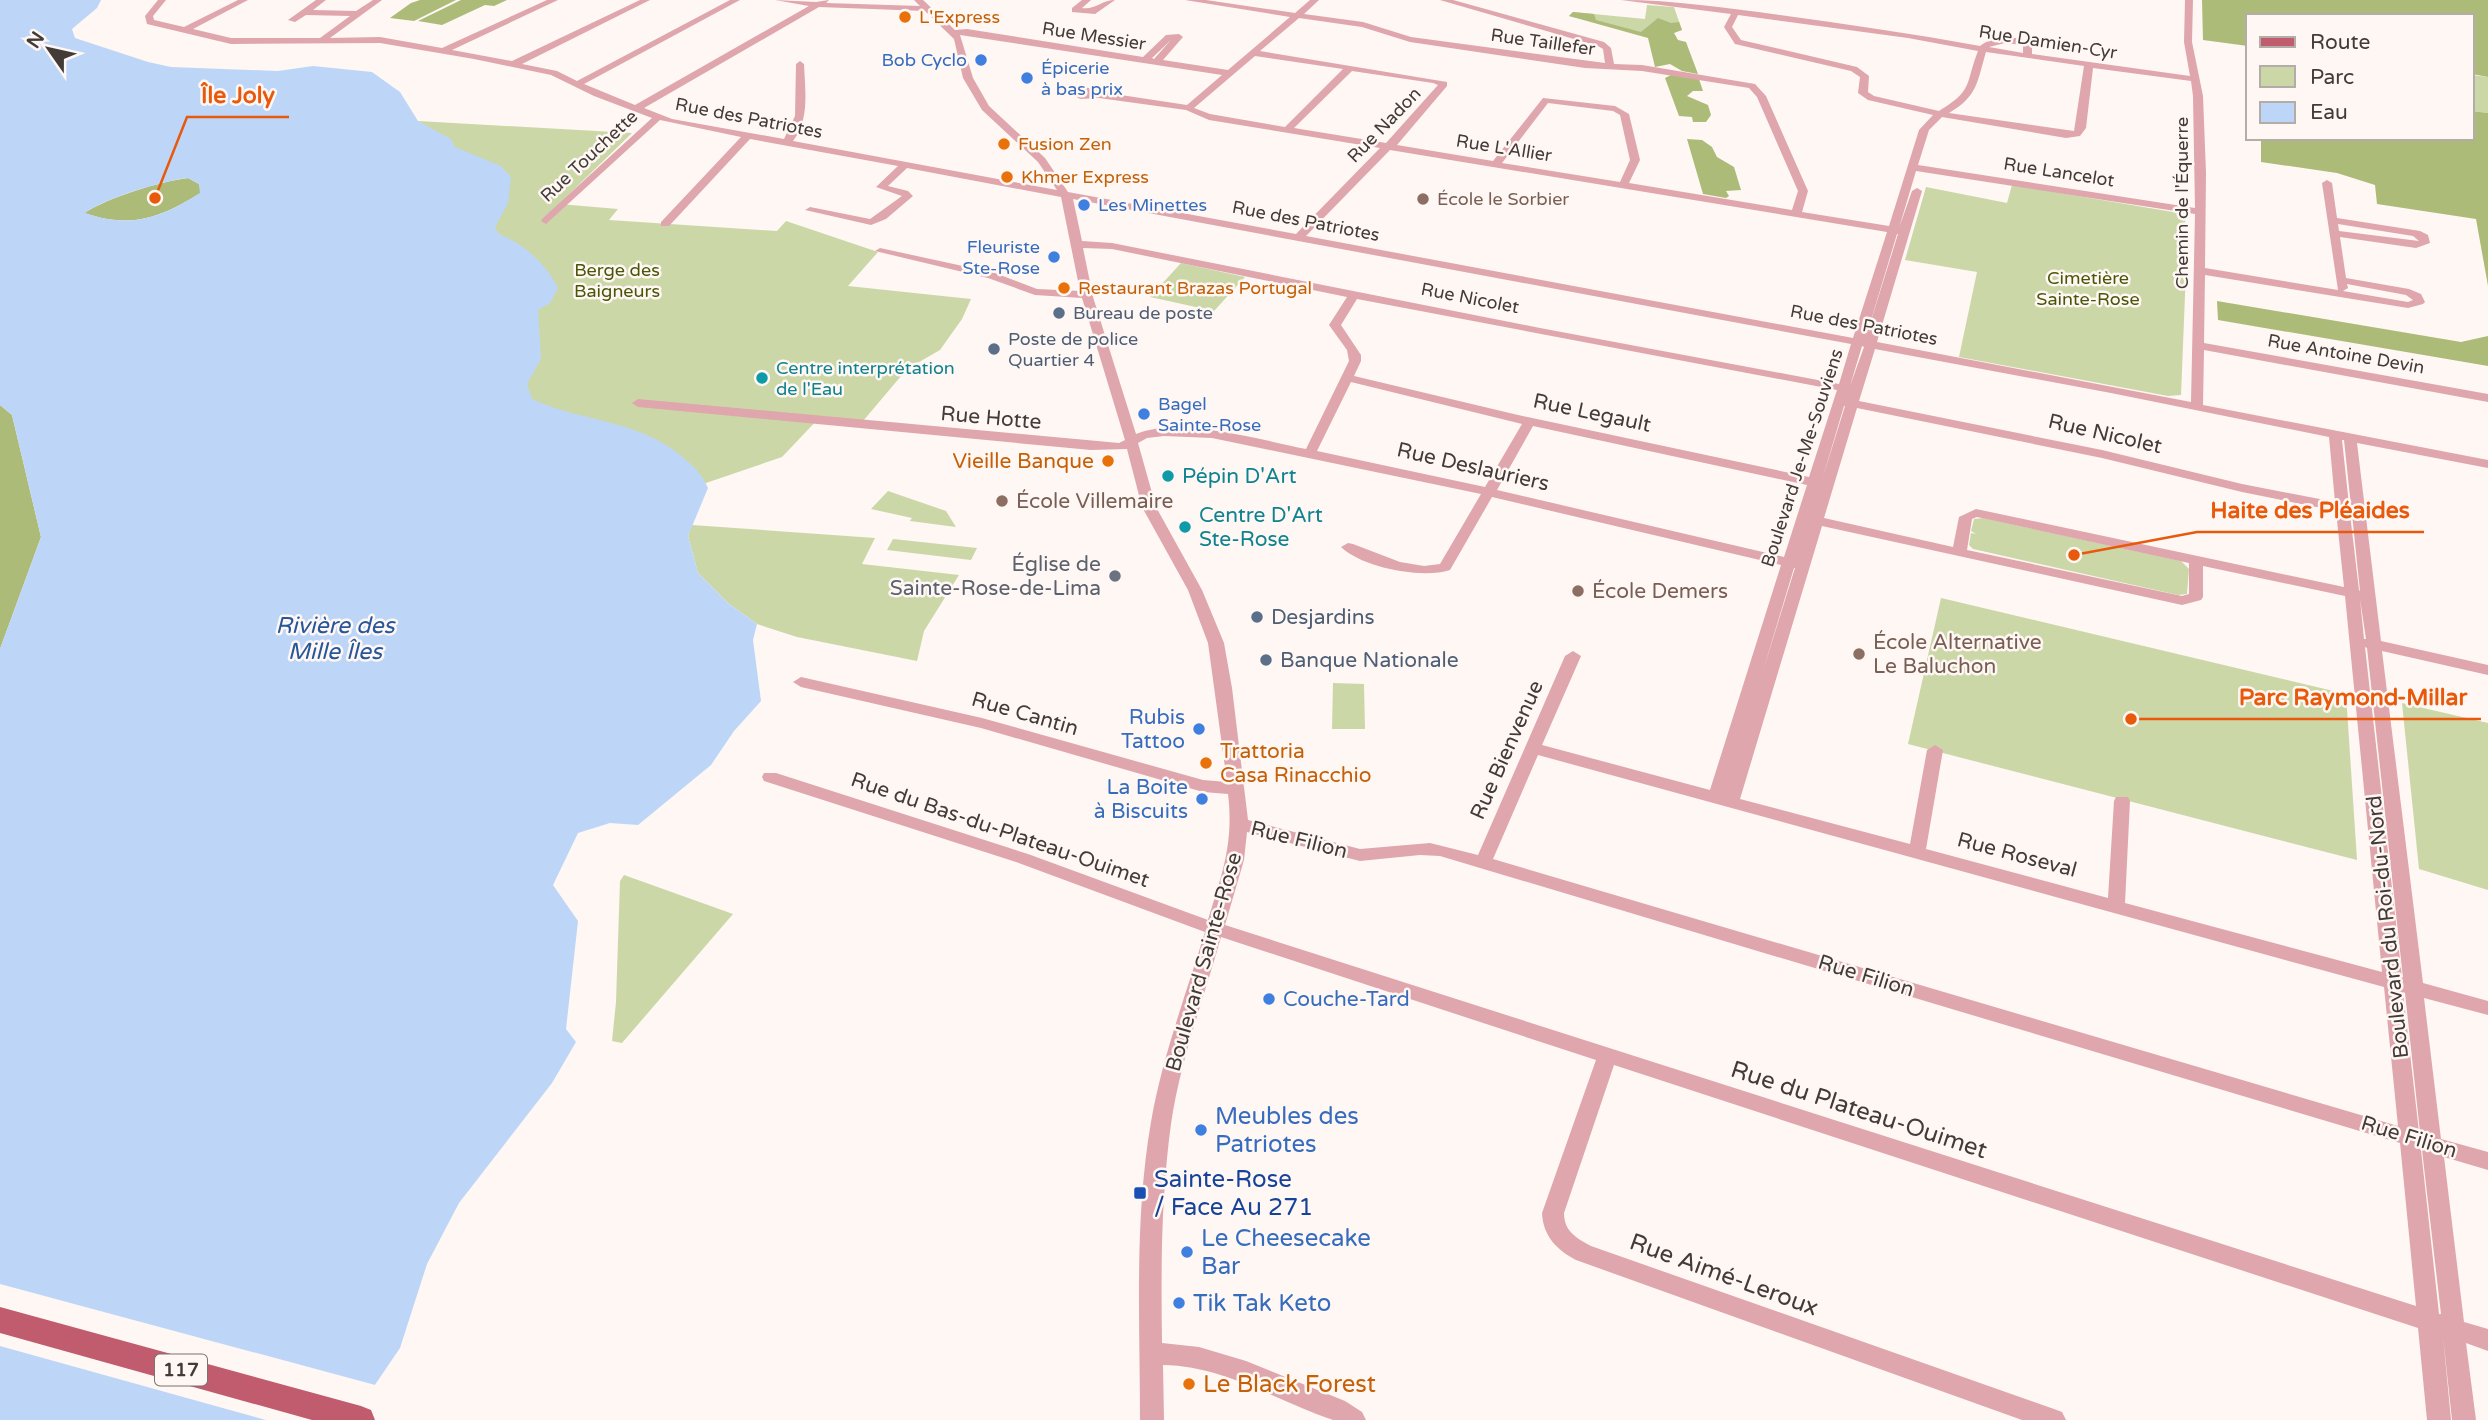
<svg xmlns="http://www.w3.org/2000/svg" width="2488" height="1420" viewBox="0 0 2488 1420" font-family="'Varela Round',sans-serif">
	<style>
		.green { fill: #ccd7a8 }
		.forest { fill: #acbb78 }
		.water { fill: #bdd6f8; fill-rule: evenodd }
		.pier { fill: #fef7f3 }
		.lines { fill: none; stroke-linecap: round; stroke-linejoin: round }
		.minor { fill: #dfa6ad; fill-rule: evenodd }
		.major { fill: #c05c6e; fill-rule: evenodd }
		.food-dot { fill: #e8710a; stroke: #fef7f3; stroke-width: 2.5 }
		.shop-dot { fill: #3f7fe0; stroke: #fef7f3; stroke-width: 2.5 }
		.education-dot { fill: #8d6e63; stroke: #fef7f3; stroke-width: 2.5 }
		.service-dot { fill: #5c6f8a; stroke: #fef7f3; stroke-width: 2.5 }
		.culture-dot { fill: #0f9aa8; stroke: #fef7f3; stroke-width: 2.5 }
		.worship-dot { fill: #6b7280; stroke: #fef7f3; stroke-width: 2.5 }
		.transit-dot { fill: #1a4fb4; stroke: #fef7f3; stroke-width: 2.5 }
		.labels { text-anchor: middle; dominant-baseline: central; stroke-width: 5; stroke-linejoin: round; paint-order: stroke }
		.far-food-label { font-size: 18px; fill: #c56008; stroke: #fef7f3; text-anchor: start }
		.far-street-label { font-size: 18px; fill: #423b37; stroke: #fef7f3 }
		.far-shop-label { font-size: 18px; fill: #366cbe; stroke: #fef7f3; text-anchor: start }
		.far-education-label { font-size: 18px; fill: #785e54; stroke: #fef7f3; text-anchor: start }
		.far-park-label { font-size: 18px; fill: #4a5607; stroke: #fef7f3 }
		.far-service-label { font-size: 18px; fill: #4e5e75; stroke: #fef7f3; text-anchor: start }
		.far-culture-label { font-size: 18px; fill: #0d838f; stroke: #fef7f3; text-anchor: start }
		.shield { fill: #fef7f3; stroke: #7a736f; stroke-width: 2 }
		.shield-label { font-size: 19px; font-weight: bold; fill: #423b37 }
		.street-label { font-size: 21px; fill: #423b37; stroke: #fef7f3 }
		.food-label { font-size: 21px; fill: #c56008; stroke: #fef7f3; text-anchor: end }
		.culture-label { font-size: 21px; fill: #0d838f; stroke: #fef7f3; text-anchor: start }
		.education-label { font-size: 21px; fill: #785e54; stroke: #fef7f3; text-anchor: start }
		.worship-label { font-size: 21px; fill: #5b616d; stroke: #fef7f3; text-anchor: end }
		.service-label { font-size: 21px; fill: #4e5e75; stroke: #fef7f3; text-anchor: start }
		.shop-label { font-size: 21px; fill: #366cbe; stroke: #fef7f3; text-anchor: end }
		.water-label { font-size: 23px; font-style: italic; fill: #25579a; stroke: #fef7f3 }
		.near-street-label { font-size: 24px; fill: #423b37; stroke: #fef7f3 }
		.near-shop-label { font-size: 24px; fill: #366cbe; stroke: #fef7f3; text-anchor: start }
		.near-transit-label { font-size: 24px; fill: #164399; stroke: #fef7f3; text-anchor: start }
		.near-food-label { font-size: 24px; fill: #c56008; stroke: #fef7f3; text-anchor: start }
		.leader { fill: none; stroke: #e8590c; stroke-width: 2.5 }
		.callout-dot { fill: #e8590c; stroke: #fef7f3; stroke-width: 2.5 }
		.callout-label { font-size: 23px; text-anchor: middle; font-weight: bold; fill: #e8590c; stroke: #fef7f3; stroke-width: 5; stroke-linejoin: round; paint-order: stroke }
	</style>
	<rect width="100%" height="100%" fill="#fef7f3"/>
	<!-- green -->
	<g class="green">
		<polygon points="1647,5 1674,7 1682,30 1658,37 1569,16 1573,12 1645,19"/>
		<polygon points="2472,75 2488,77 2488,113 2472,111"/>
		<polygon points="418,121 632,133 559,204 618,209 609,220 777,231 786,221 878,252 848,286 971,299 962,319 940,350 907,369 863,421 821,416 782,457 703,484 525,403 431,142"/>
		<polygon points="2012,185 2185,214 2186,270 2181,395 2168,396 1959,357 1977,272 1905,260 1926,187 2007,203"/>
		<polygon points="1181,263 1245,277 1214,311 1150,297"/>
		<polygon points="888,491 946,511 956,527 910,521 912,518 871,509"/>
		<polygon points="1983,518 2181,561 2189,569 2187,594 2178,595 1973,549 1969,545 1971,533 1976,534 1971,531 1974,519"/>
		<polygon points="692,525 875,538 862,564 959,575 924,631 917,661 797,637 757,624 728,603 698,573 688,536"/>
		<polygon points="893,539 977,548 971,560 887,550"/>
		<polygon points="1941,598 2346,694 2357,860 1908,744"/>
		<polygon points="1333,683 1364,684 1365,729 1332,729"/>
		<polygon points="2402,703 2488,723 2488,890 2419,869"/>
		<polygon points="624,875 733,914 622,1043 612,1041 616,1002 620,881"/>
	</g>
	<!-- forest -->
	<g class="forest">
		<polygon points="420,0 456,0 414,21 390,18 411,3"/>
		<polygon points="461,0 507,0 494,6 485,5 442,25 418,21"/>
		<polygon points="2202,0 2488,0 2488,77 2472,74 2472,16 2248,16 2248,46 2203,40"/>
		<polygon points="1573,12 1594,14 1596,20 1641,32 1658,18 1671,23 1679,22 1682,30 1674,33 1678,40 1686,42 1698,74 1682,71 1670,64 1655,67 1648,38 1569,16"/>
		<polygon points="1671,75 1699,79 1703,91 1693,91 1687,96 1708,105 1711,115 1706,122 1693,122 1692,117 1679,116 1665,78"/>
		<polygon points="2472,111 2488,113 2488,286 2476,219 2377,204 2375,185 2337,173 2261,162 2261,138 2472,138"/>
		<polygon points="1687,139 1702,140 1712,147 1717,157 1734,167 1741,190 1726,191 1729,196 1726,198 1703,194"/>
		<path d="M188 178 199 184 201 193C159 218 132 229 84 213 110 197 158 182 188 178Z"/>
		<polygon points="2217,301 2461,342 2488,336 2488,366 2218,320"/>
		<polygon points="0,405 12,415 41,537 0,649"/>
	</g>
	<!-- water -->
	<path class="water" d="M0 0H101L97 8 72 29 75 38 148 62 171 67 278 71 313 66 372 72 400 92 418 121 451 139 455 147 501 166 511 177 508 203 495 227 499 234C524 244 546 264 558 288L550 303 538 310 541 359 527 384 532 399C581 422 636 419 680 455 693 466 701 472 708 488L688 536 698 573 728 603 757 624 753 640 761 701 734 731 711 765 638 825 610 823 578 833 553 885 578 921 566 1029 576 1042 552 1083 459 1203 427 1264 400 1348 351 1420H0V649L41 537 12 415 0 405ZM188 178 199 184 200 193C160 218 132 229 85 213 105 198 162 181 188 178Z"/>
	<!-- pier -->
	<polygon class="pier" points="0,1284 379,1386 355,1420 266,1420 0,1346"/>
	<g class="lines">
		<!-- minor -->
		<g class="minor">
			<path d="M158 0H166L153 16 154 20 184 27 238 0H248L193 29 231 38H320L350 16 306 15 295 22 288 20 316 0H326L313 10 356 11 373 0H382L330 38 380 37 442 48 547 0H558L452 50 512 61 640 0H650L522 64 557 71 577 81 730 0H740L584 84 635 105 809 6 775 0 816 2 829 0 826 3 920 6 914 0H923L955 30 967 29 1143 57 1166 35 1179 34 1183 37 1163 60 1228 70 1290 17 1185 0H1206L1295 13 1310 0H1319L1304 14 1363 22 1411 37 1605 63 1603 49 1598 46 1440 0H1453L1604 42 1611 48 1614 64 1642 65 1755 84 1766 96 1808 191 1802 212 1889 226 1919 130 1933 115 1868 100 1858 93 1860 77 1851 71 1735 44 1724 27 1731 14 1621 0C1674 0 1727 8 1780 15 1847 24 1914 34 1980 46 1993 36 2019 34 2032 45V54L2190 76 2184 42 2185 0H2193L2192 42 2203 96 2206 173 2205 268 2338 290 2322 183 2327 180 2332 183 2337 218 2420 231 2428 235 2430 243 2416 248 2340 237 2346 278 2409 289 2421 294 2425 302 2423 304 2408 308 2205 275 2204 343 2488 394V402L2204 350 2203 405 2488 460V468L2357 443 2381 641 2488 665V675L2382 651 2423 983 2488 1001V1015L2424 998 2441 1139 2488 1152V1170L2444 1157 2464 1322 2488 1329V1351L2466 1343 2476 1420H2452L2443 1336 2451 1420H2427L2418 1328 1614 1065 1564 1213C1564 1231 1576 1238 1591 1246L2054 1409 2062 1412 2066 1420H2022L1576 1260C1557 1250 1543 1236 1542 1213L1596 1060 1221 937C1204 998 1180 1061 1171 1124 1161 1197 1161 1270 1162 1343L1199 1347 1246 1361 1345 1401 1362 1412 1366 1420C1356 1420 1342 1420 1333 1420 1276 1401 1225 1366 1163 1365L1164 1420H1140C1140 1321 1134 1220 1151 1122 1162 1058 1186 994 1205 932L1016 862 764 781 762 777 764 773H776L1028 854 1208 920C1222 874 1234 843 1228 794L1203 792 981 728 801 687 793 682 801 677 982 718 1203 780 1227 782 1208 643 1188 590 1142 507 1127 449 1091 450 638 407 632 403 638 399 1119 443 1125 440 1082 298 1035 295 988 278 875 251 880 248 995 273 1037 289 1080 291 1061 197 907 168 888 186 908 191 913 196 886 219 871 225 805 210 810 207 870 219 902 196 876 187 898 166 750 139 669 226H661V222L741 137 660 120 546 224 541 221 542 219 652 118 594 96 551 75 474 59 380 43 231 44 147 24 145 16ZM819 7 925 11 954 39 963 78 982 110 1038 162 1057 190 793 141C810 119 805 90 804 64L800 61 796 64 795 116 784 139 672 119 644 108ZM1738 15 1908 38 1978 51C1965 84 1974 90 1939 111L1874 96 1868 92 1869 76 1857 67 1741 40 1732 27ZM1299 18 1362 27 1410 42 1585 68 1642 71 1749 88 1757 97 1798 191 1792 210 1629 183 1640 160 1629 114 1615 106 1543 98 1493 161 1397 145 1447 86V82L1260 51ZM960 35 1222 75 1187 105 1101 92 1082 86 1068 92 1080 99 1099 98 1186 110 1209 120 1380 148 1296 234 1068 192 1045 158 989 106 973 78ZM1171 40 1154 59 1152 58ZM2005 43 2023 45V53L1989 47ZM1986 52 2084 66 2074 131 1949 113C1978 96 1977 82 1986 52ZM1255 56 1343 69 1285 127 1210 114 1194 108ZM2093 68 2191 81 2193 96 2195 208 1918 165 1929 130 1942 117 2066 138 2080 136 2086 128ZM1352 71 1433 83 1438 85 1386 143 1294 128ZM1548 103 1613 111 1620 115 1630 160 1620 182 1502 163ZM1390 150 1887 232 1853 338 1306 236ZM1916 171 2195 214 2191 402 1877 342 1922 191 1917 188 1912 191 1899 228ZM1073 199 1851 344 1839 384 1540 328 1112 243 1082 241ZM2338 224 2413 236 2419 241 2339 231ZM1897 234H1898L1865 340ZM1083 248 1112 249 1347 297 1329 325 1347 350 1349 361 1306 449C1261 440 1178 416 1136 434L1093 297ZM2347 284 2406 295 2413 300 2408 302 2343 291 2348 288ZM1357 299 1837 390 1809 477 1518 415 1354 376 1361 361V355L1341 325ZM1862 346 1864 347 1850 386ZM1875 349 2111 393 2329 437 2335 502 2242 484 2102 450 1859 401ZM1351 382 1518 423 1522 424 1485 487 1317 451ZM1844 406H1845L1822 480ZM1857 408 2102 458 2242 492 2336 511 2344 587 1976 509 1959 517 1953 547 1824 518ZM1533 426 1807 485 1784 557 1497 490ZM1164 436 1212 438 1481 494 1440 564 1424 566 1400 562 1353 544 1348 543 1341 547C1363 568 1422 579 1450 570L1492 497 1781 565 1710 790 1542 745 1581 656 1573 651 1565 656 1478 855 1430 843 1360 849 1248 820 1232 688 1224 643 1202 590 1156 507 1138 443 1147 438ZM2342 440H2344L2351 506 2349 505ZM2350 514H2352L2360 591 2359 590ZM1977 517 2189 563V594L2182 596 1967 550 1972 519ZM1822 526 2182 605 2201 600 2203 597V566L2345 596 2382 972 2125 903 2130 801 2128 797H2116L2114 801 2108 898 1926 849 1943 750 1935 745 1927 750 1910 844 1740 799ZM1794 568H1795L1762 674ZM2360 599 2366 639H2364ZM2365 647 2367 648 2403 978 2402 977ZM1538 755 2384 987 2398 1126 1493 859ZM1247 832 1360 861 1420 855 1440 856 2400 1143 2416 1306 1225 925 1244 860ZM2403 992 2405 993 2420 1132H2419ZM2421 1150H2422L2441 1314H2439Z"/>
			<path d="M1082 0H1091L1082 8C1095 10 1102 0 1115 0L1095 14 1072 12V8Z"/>
		</g>
		<!-- major -->
		<polygon class="major" points="0,1307 361,1406 371,1410 375,1420 312,1420 0,1333"/>
	</g>
	<!-- markers -->
	<g class="food-dot">
		<circle cx="905" cy="17" r="7"/>
		<circle cx="1004" cy="144" r="7"/>
		<circle cx="1007" cy="177" r="7"/>
		<circle cx="1064" cy="288" r="7"/>
		<circle cx="1108" cy="461" r="7"/>
		<circle cx="1206" cy="763" r="7"/>
		<circle cx="1189" cy="1384" r="7"/>
	</g>
	<g class="shop-dot">
		<circle cx="981" cy="60" r="7"/>
		<circle cx="1027" cy="78" r="7"/>
		<circle cx="1084" cy="205" r="7"/>
		<circle cx="1054" cy="257" r="7"/>
		<circle cx="1144" cy="414" r="7"/>
		<circle cx="1199" cy="729" r="7"/>
		<circle cx="1202" cy="799" r="7"/>
		<circle cx="1269" cy="999" r="7"/>
		<circle cx="1201" cy="1130" r="7"/>
		<circle cx="1187" cy="1252" r="7"/>
		<circle cx="1179" cy="1303" r="7"/>
	</g>
	<g class="education-dot">
		<circle cx="1423" cy="199" r="7"/>
		<circle cx="1002" cy="501" r="7"/>
		<circle cx="1578" cy="591" r="7"/>
		<circle cx="1859" cy="654" r="7"/>
	</g>
	<g class="service-dot">
		<circle cx="1059" cy="313" r="7"/>
		<circle cx="994" cy="349" r="7"/>
		<circle cx="1257" cy="617" r="7"/>
		<circle cx="1266" cy="660" r="7"/>
	</g>
	<g class="culture-dot">
		<circle cx="762" cy="378" r="7"/>
		<circle cx="1168" cy="476" r="7"/>
		<circle cx="1185" cy="527" r="7"/>
	</g>
	<circle class="worship-dot" cx="1115" cy="576" r="7"/>
	<rect class="transit-dot" x="1133" y="1186" width="14" height="14" rx="3.5"/>
	<g class="labels">
		<!-- far-food labels -->
		<g class="far-food-label">
			<text x="919" y="17">L'Express</text>
			<text x="1018" y="144">Fusion Zen</text>
			<text x="1021" y="177">Khmer Express</text>
			<text x="1078" y="288">Restaurant Brazas Portugal</text>
		</g>
		<!-- far-street labels -->
		<g class="far-street-label">
			<text transform="translate(1094 36) rotate(9)">Rue Messier</text>
			<text transform="translate(1543 42) rotate(8)">Rue Taillefer</text>
			<text transform="translate(2048 42) rotate(9)">Rue Damien-Cyr</text>
			<text transform="translate(749 118) rotate(11)">Rue des Patriotes</text>
			<text transform="translate(1384 125) rotate(-46)">Rue Nadon</text>
			<text transform="translate(1504 148) rotate(9)">Rue L'Allier</text>
			<text transform="translate(589 156) rotate(-43)">Rue Touchette</text>
			<text transform="translate(2059 172) rotate(9)">Rue Lancelot</text>
			<text transform="translate(2182 203) rotate(-90)">Chemin de l'Équerre</text>
			<text transform="translate(1306 221) rotate(11)">Rue des Patriotes</text>
			<text transform="translate(1470 298) rotate(11)">Rue Nicolet</text>
			<text transform="translate(1864 325) rotate(11)">Rue des Patriotes</text>
			<text transform="translate(2346 354) rotate(10)">Rue Antoine Devin</text>
			<text transform="translate(1802 458) rotate(-72)">Boulevard Je-Me-Souviens</text>
		</g>
		<!-- far-shop labels -->
		<g class="far-shop-label">
			<text x="967" y="60" text-anchor="end">Bob Cyclo</text>
			<text x="1041" y="68">Épicerie<tspan x="1041" dy="21">à bas prix</tspan></text>
			<text x="1098" y="205">Les Minettes</text>
			<text x="1040" y="247" text-anchor="end">Fleuriste<tspan x="1040" dy="21">Ste-Rose</tspan></text>
			<text x="1158" y="404">Bagel<tspan x="1158" dy="21">Sainte-Rose</tspan></text>
		</g>
		<!-- far-education labels -->
		<g class="far-education-label">
			<text x="1437" y="199">École le Sorbier</text>
		</g>
		<!-- far-park labels -->
		<g class="far-park-label">
			<text x="617" y="270">Berge des<tspan x="617" dy="21">Baigneurs</tspan></text>
			<text x="2088" y="278">Cimetière<tspan x="2088" dy="21">Sainte-Rose</tspan></text>
		</g>
		<!-- far-service labels -->
		<g class="far-service-label">
			<text x="1073" y="313">Bureau de poste</text>
			<text x="1008" y="339">Poste de police<tspan x="1008" dy="21">Quartier 4</tspan></text>
		</g>
		<!-- far-culture labels -->
		<g class="far-culture-label">
			<text x="776" y="368">Centre interprétation<tspan x="776" dy="21">de l'Eau</tspan></text>
		</g>
		<!-- shield labels -->
		<rect class="shield" x="155" y="1354.5" width="52" height="31" rx="5"/>
		<g class="shield-label">
			<text x="181" y="1370">117</text>
		</g>
		<!-- street labels -->
		<g class="street-label">
			<text transform="translate(1592 413) rotate(12)">Rue Legault</text>
			<text transform="translate(991 418) rotate(5)">Rue Hotte</text>
			<text transform="translate(2105 434) rotate(13)">Rue Nicolet</text>
			<text transform="translate(1473 467) rotate(13)">Rue Deslauriers</text>
			<text transform="translate(1025 714) rotate(16)">Rue Cantin</text>
			<text transform="translate(1507 750) rotate(-66)">Rue Bienvenue</text>
			<text transform="translate(1000 830) rotate(19)">Rue du Bas-du-Plateau-Ouimet</text>
			<text transform="translate(1299 840) rotate(14)">Rue Filion</text>
			<text transform="translate(2017 855) rotate(15)">Rue Roseval</text>
			<text transform="translate(2388 927) rotate(-96)">Boulevard du Roi-du-Nord</text>
			<text transform="translate(1204 962) rotate(-74)">Boulevard Sainte-Rose</text>
			<text transform="translate(1866 976) rotate(17)">Rue Filion</text>
			<text transform="translate(2409 1137) rotate(17)">Rue Filion</text>
		</g>
		<!-- food labels -->
		<g class="food-label">
			<text x="1094" y="461">Vieille Banque</text>
			<text x="1220" y="751" text-anchor="start">Trattoria<tspan x="1220" dy="24">Casa Rinacchio</tspan></text>
		</g>
		<!-- culture labels -->
		<g class="culture-label">
			<text x="1182" y="476">Pépin D'Art</text>
			<text x="1199" y="515">Centre D'Art<tspan x="1199" dy="24">Ste-Rose</tspan></text>
		</g>
		<!-- education labels -->
		<g class="education-label">
			<text x="1016" y="501">École Villemaire</text>
			<text x="1592" y="591">École Demers</text>
			<text x="1873" y="642">École Alternative<tspan x="1873" dy="24">Le Baluchon</tspan></text>
		</g>
		<!-- worship labels -->
		<g class="worship-label">
			<text x="1101" y="564">Église de<tspan x="1101" dy="24">Sainte-Rose-de-Lima</tspan></text>
		</g>
		<!-- service labels -->
		<g class="service-label">
			<text x="1271" y="617">Desjardins</text>
			<text x="1280" y="660">Banque Nationale</text>
		</g>
		<!-- shop labels -->
		<g class="shop-label">
			<text x="1185" y="717">Rubis<tspan x="1185" dy="24">Tattoo</tspan></text>
			<text x="1188" y="787">La Boite<tspan x="1188" dy="24">à Biscuits</tspan></text>
			<text x="1283" y="999" text-anchor="start">Couche-Tard</text>
		</g>
		<!-- water labels -->
		<g class="water-label">
			<text x="335" y="626">Rivière des<tspan x="335" dy="26">Mille Îles</tspan></text>
		</g>
		<!-- near-street labels -->
		<g class="near-street-label">
			<text transform="translate(1859 1110) rotate(18)">Rue du Plateau-Ouimet</text>
			<text transform="translate(1724 1275) rotate(20)">Rue Aimé-Leroux</text>
		</g>
		<!-- near-shop labels -->
		<g class="near-shop-label">
			<text x="1215" y="1116">Meubles des<tspan x="1215" dy="28">Patriotes</tspan></text>
			<text x="1201" y="1238">Le Cheesecake<tspan x="1201" dy="28">Bar</tspan></text>
			<text x="1193" y="1303">Tik Tak Keto</text>
		</g>
		<!-- near-transit labels -->
		<g class="near-transit-label">
			<text x="1154" y="1179">Sainte-Rose<tspan x="1154" dy="28">/ Face Au 271</tspan></text>
		</g>
		<!-- near-food labels -->
		<g class="near-food-label">
			<text x="1203" y="1384">Le Black Forest</text>
		</g>
	</g>
	<!-- callouts -->
	<path class="leader" d="M155 198L187 117H289M2074 555L2197 532H2424M2131 719L2225 719H2481"/>
	<g class="callout-dot">
		<circle cx="155" cy="198" r="7"/>
		<circle cx="2074" cy="555" r="7"/>
		<circle cx="2131" cy="719" r="7"/>
	</g>
	<g class="callout-label">
		<text x="238" y="103">Île Joly</text>
		<text x="2310" y="518">Haite des Pléaides</text>
		<text x="2353" y="705">Parc Raymond-Millar</text>
	</g>
	<!-- legend -->
	<rect x="2246" y="14" width="228" height="126" fill="#fef7f3" stroke="#b3aca8" stroke-width="2"/>
	<rect x="2260" y="37" width="35" height="10" fill="#c05c6e" stroke="#b3aca8" stroke-width="2"/>
	<text x="2310" y="49" font-size="21" fill="#423b37">Route</text>
	<rect x="2260" y="66" width="35" height="21" fill="#ccd7a8" stroke="#b3aca8" stroke-width="2"/>
	<text x="2310" y="84" font-size="21" fill="#423b37">Parc</text>
	<rect x="2260" y="102" width="35" height="21" fill="#bdd6f8" stroke="#b3aca8" stroke-width="2"/>
	<text x="2310" y="119" font-size="21" fill="#423b37">Eau</text>
	<!-- north arrow -->
	<g transform="translate(49 49) rotate(304)" stroke="#fef7f3" stroke-width="5" paint-order="stroke">
	<path d="M0-5L12 26L0 18L-12 26Z" fill="#423b37"/>
	<text y="-10" font-size="19" font-weight="bold" text-anchor="middle" fill="#423b37">N</text>
	</g>
</svg>
